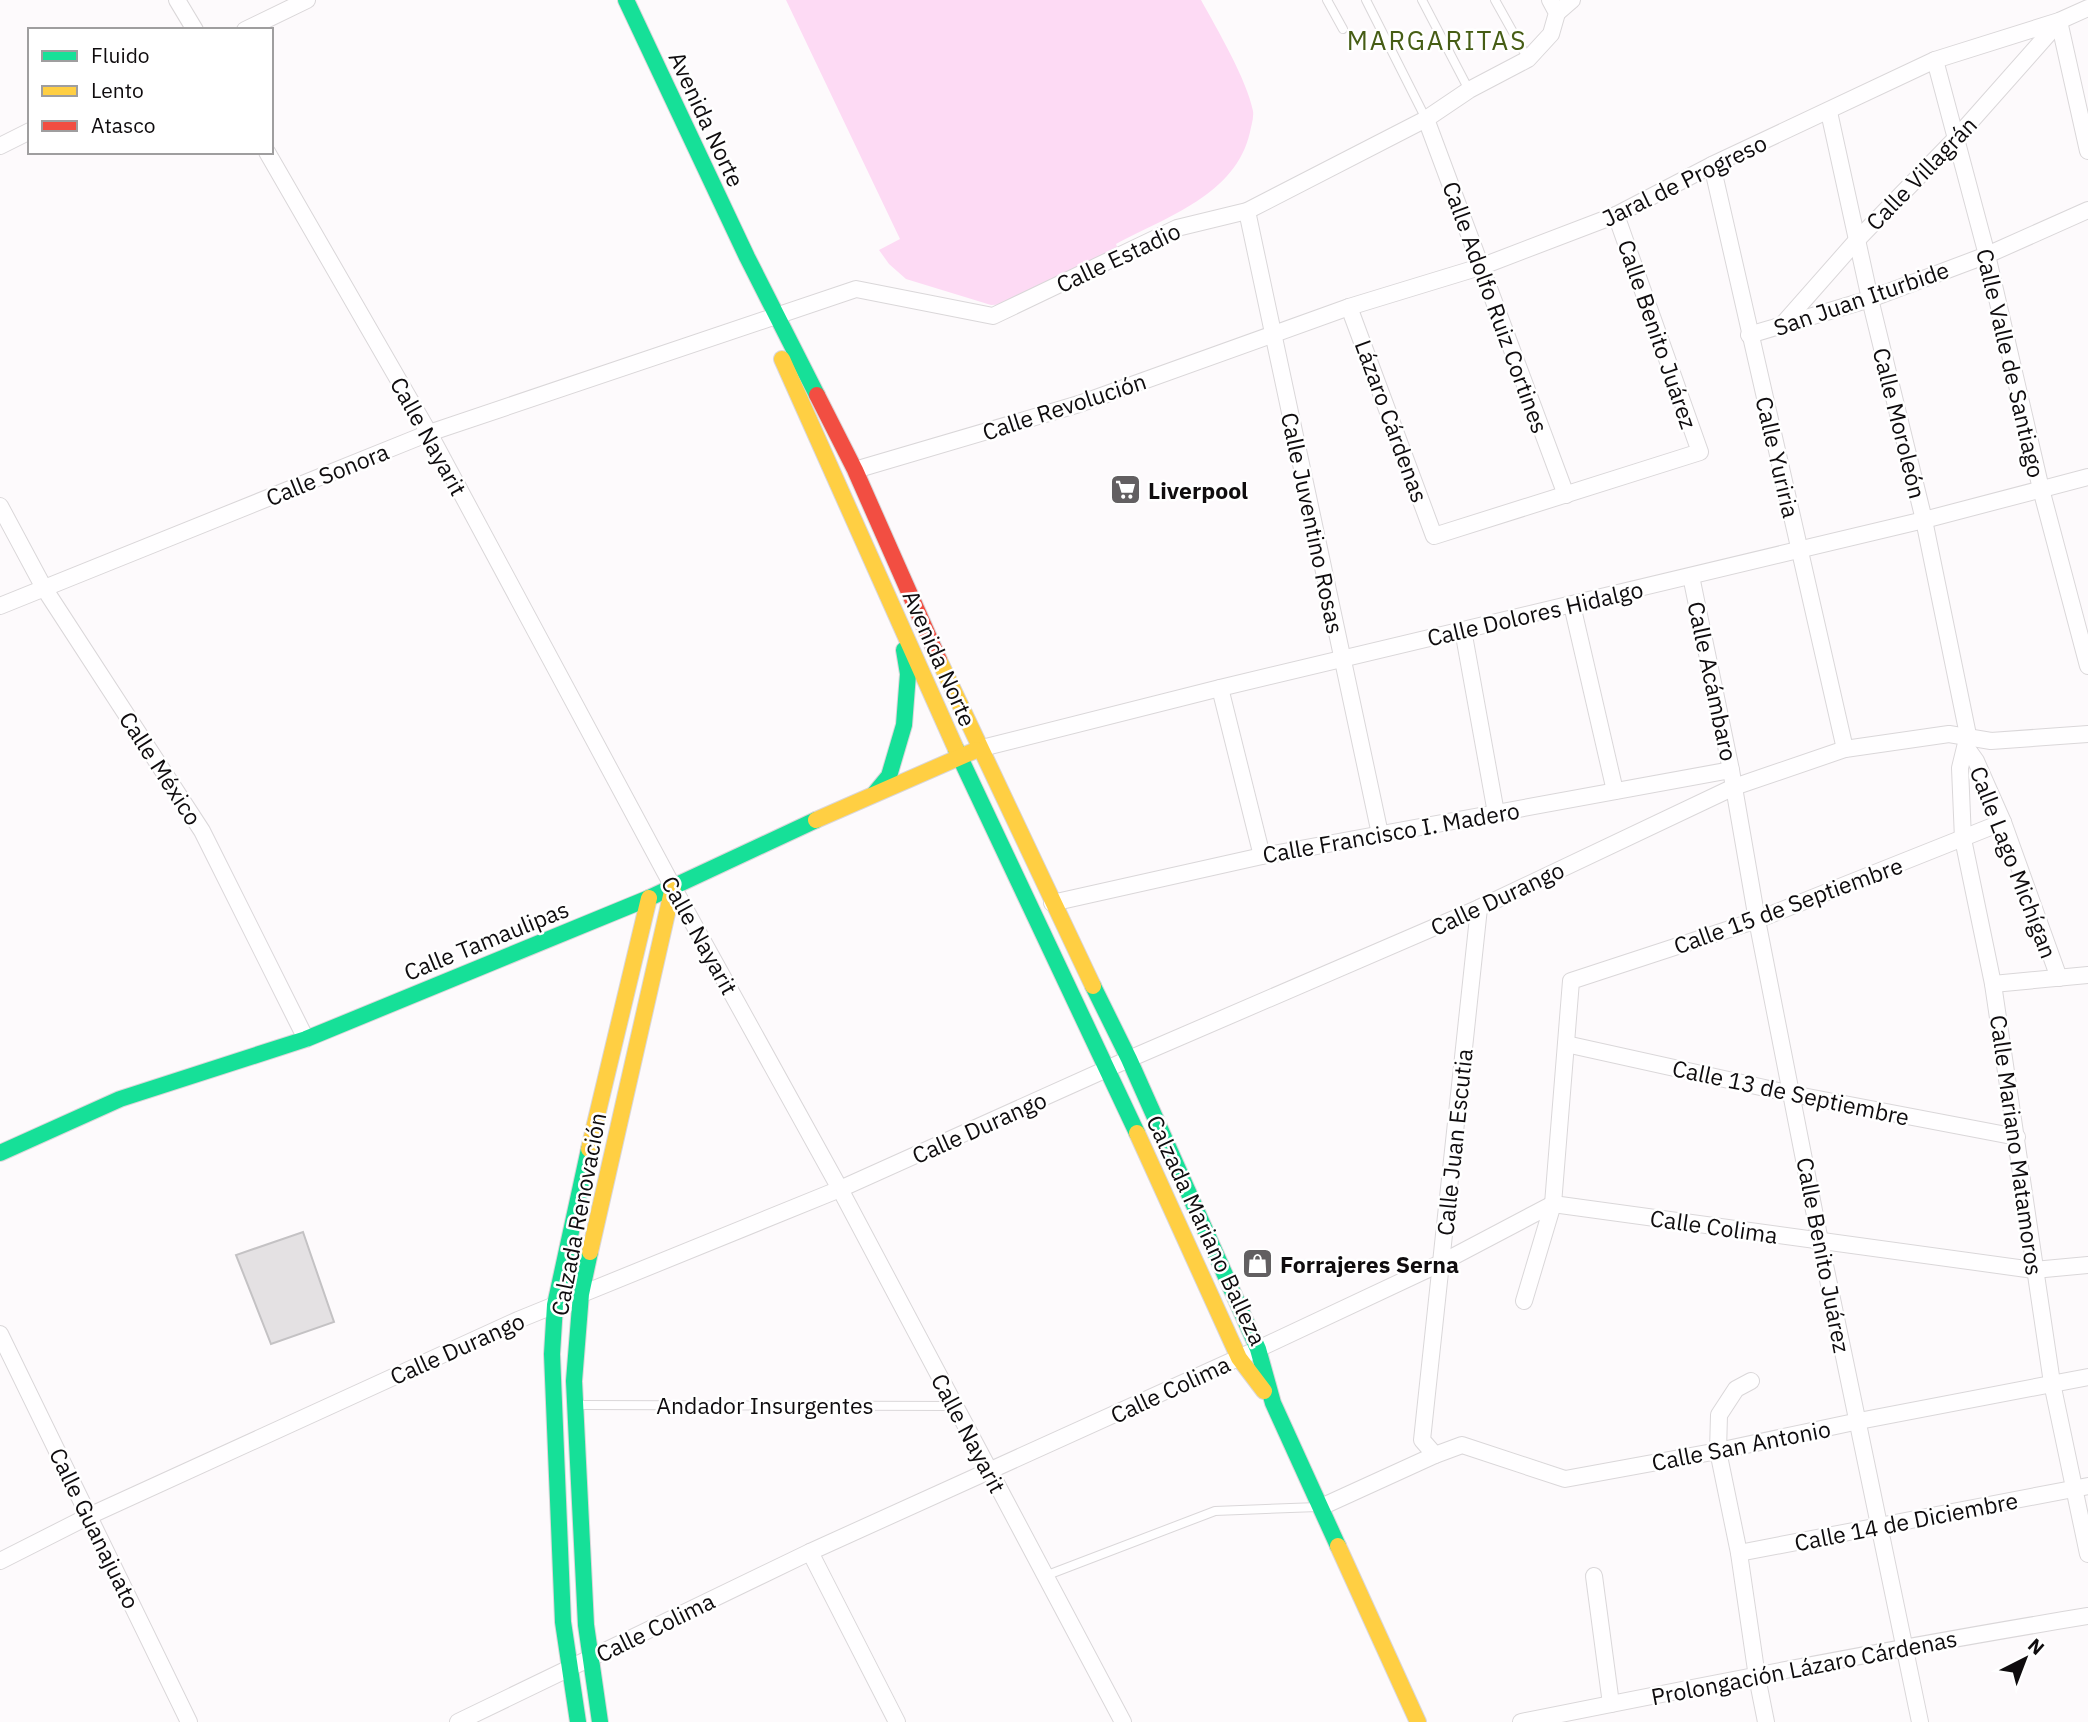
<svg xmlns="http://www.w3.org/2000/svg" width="2088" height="1722" viewBox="0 0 2088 1722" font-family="'IBM Plex Sans',sans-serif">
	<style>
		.green { fill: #fddaf4 }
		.building { fill: #e4e1e3; stroke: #c4c2c4; stroke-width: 2 }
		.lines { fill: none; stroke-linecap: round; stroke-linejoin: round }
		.lane-casing { stroke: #dad7d9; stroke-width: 10 }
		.street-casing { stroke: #dad7d9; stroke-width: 18 }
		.fast-casing { stroke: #dad7d9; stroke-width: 18 }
		.slow-casing { stroke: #dad7d9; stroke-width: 18 }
		.jam-casing { stroke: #dad7d9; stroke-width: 18 }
		.lane { stroke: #fffeff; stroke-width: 8 }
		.street { stroke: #fffeff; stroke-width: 16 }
		.fast { stroke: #16e098; stroke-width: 16 }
		.slow { stroke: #ffcf43; stroke-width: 16 }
		.jam { stroke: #f24e42; stroke-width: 16 }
		.labels { text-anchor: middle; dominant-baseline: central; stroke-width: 5; stroke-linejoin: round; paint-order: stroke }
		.street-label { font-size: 23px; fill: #0f0c0e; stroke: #fff }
		.poi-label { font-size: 23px; font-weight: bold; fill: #0f0c0e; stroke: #fff; text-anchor: start }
		.quarter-label { font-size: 26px; letter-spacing: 2px; fill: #465d15; stroke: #fff }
	</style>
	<rect width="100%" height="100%" fill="#fdfafc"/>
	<!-- green -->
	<path class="green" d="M786 0H1201C1217 29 1247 80 1253 111 1254 118 1251 126 1250 132 1236 195 1166 217 1116 244L1118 249 1013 304 991 305 906 279 889 264 879 250 900 239Z"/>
	<!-- building -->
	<polygon class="building" points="303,1232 334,1322 271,1344 236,1255"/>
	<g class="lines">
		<defs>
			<g id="lane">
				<polyline points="1327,0 1343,29"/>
				<polyline points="1366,0 1426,119"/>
				<polyline points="1422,0 1469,90"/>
				<polyline points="1495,0 1528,59"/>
				<polyline points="578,1405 955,1406"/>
				<polyline points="1045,1576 1215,1511 1318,1507"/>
			</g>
			<g id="street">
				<polyline points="177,0 195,30"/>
				<polyline points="1557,13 1572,0"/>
				<polyline points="2059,21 2088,151"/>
				<polyline points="245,30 307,0"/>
				<polyline points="1935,60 1987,255 2041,489 2088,666"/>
				<polyline points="1829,112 1870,299 1924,520 1968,735 1960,768 1963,839 1993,984 2052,1383 2088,1554"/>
				<polyline points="1426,119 1566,495"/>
				<polyline points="0,146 30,131"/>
				<polyline points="267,152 429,433 673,887 840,1189 1123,1722"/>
				<polyline points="1712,165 1845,749"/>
				<polyline points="1247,211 1380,834"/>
				<polyline points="1349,307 1434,536 1700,452 1616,215"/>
				<polyline points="1783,324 1857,240 1957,137 2058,23"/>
				<polyline points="1749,335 1870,299 1987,255 2088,210"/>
				<polyline points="855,470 1079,404 1349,307 1480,267 1616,215 1712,165 1935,60 2059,21 2088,8"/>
				<polyline points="0,506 44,588 202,831 306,1039"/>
				<polyline points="1691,576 1731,770 1757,920 1820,1241 1920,1722"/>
				<polyline points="1572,605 1615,791"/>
				<polyline points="0,606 429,433 856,289 993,316 1177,228 1247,211 1426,119 1469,90 1528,59 1551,34 1557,13 1550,0"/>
				<polyline points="1463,630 1496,813"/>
				<polyline points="1220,688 1262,856"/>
				<polyline points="1966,747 1976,761 2003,822 2059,978"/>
				<polyline points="982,748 1220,688 1924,520 2088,477"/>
				<polyline points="1052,903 1262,856 1731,770"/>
				<polyline points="1993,984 2088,975"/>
				<polyline points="1566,1044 1792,1094 2017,1137"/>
				<polyline points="1524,1301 1553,1204 1571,981 1757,920 2003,822"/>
				<polyline points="0,1334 189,1722"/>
				<polyline points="1751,1381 1736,1389 1719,1415 1718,1451 1739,1553 1757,1677 1766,1722"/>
				<polyline points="1435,1455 1422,1440 1479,908"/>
				<polyline points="1321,1507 1435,1455 1462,1445 1565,1479 1718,1451 1859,1421 2088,1377"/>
				<polyline points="810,1552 897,1722"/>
				<polyline points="1739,1553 2088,1486"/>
				<polyline points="0,1561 89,1516 518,1320 840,1189 1129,1059 1479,908 1734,787 1845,749 1949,734 1991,741 2088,734"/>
				<polyline points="1594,1576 1611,1704"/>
				<polyline points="458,1722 810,1552 1258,1349 1441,1263 1553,1204 2034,1270 2088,1265"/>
				<path d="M1521 1722C1709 1684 1898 1647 2088 1616"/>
			</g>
			<g id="fast">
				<polyline points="626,0 747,257 817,395"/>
				<polyline points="956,749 1137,1133"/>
				<polyline points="875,793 889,776 904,725 908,674 904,650"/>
				<polyline points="1093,986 1129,1059 1258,1349 1273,1403 1338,1546"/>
				<polyline points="0,1153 120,1099 306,1039 649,898 816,820"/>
				<polyline points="590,1252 581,1294 574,1381 586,1625 600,1722"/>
				<polyline points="578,1722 563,1622 552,1354 555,1305 589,1149"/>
			</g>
			<g id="slow">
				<polyline points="782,359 956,749"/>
				<polyline points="939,660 1093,986"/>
				<polyline points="816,820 976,750"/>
				<polyline points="1137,1133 1239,1358 1264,1391"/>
				<polyline points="589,1149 649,898"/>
				<polyline points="590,1252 673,887"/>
				<polyline points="1338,1546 1418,1722"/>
			</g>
			<polyline id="jam" points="817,395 855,470 939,660"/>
		</defs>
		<!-- lane casing -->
		<use href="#lane" class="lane-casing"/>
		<!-- street casing -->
		<use href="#street" class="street-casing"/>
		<!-- fast casing -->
		<use href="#fast" class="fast-casing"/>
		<!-- slow casing -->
		<use href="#slow" class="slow-casing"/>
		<!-- jam casing -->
		<use href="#jam" class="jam-casing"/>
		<!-- lane -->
		<use href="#lane" class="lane"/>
		<!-- street -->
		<use href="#street" class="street"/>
		<!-- fast -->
		<use href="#fast" class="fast"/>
		<!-- slow -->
		<use href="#slow" class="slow"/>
		<!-- jam -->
		<use href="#jam" class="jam"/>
	</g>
	<!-- icons -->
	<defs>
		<symbol id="supermarket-square" viewBox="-11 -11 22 22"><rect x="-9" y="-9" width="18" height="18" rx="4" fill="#625f61" stroke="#fff"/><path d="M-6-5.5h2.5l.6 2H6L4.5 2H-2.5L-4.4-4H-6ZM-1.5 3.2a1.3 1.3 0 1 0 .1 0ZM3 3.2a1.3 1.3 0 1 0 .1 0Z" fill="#fff"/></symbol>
		<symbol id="shop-square" viewBox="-11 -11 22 22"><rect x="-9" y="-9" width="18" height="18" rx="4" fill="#625f61" stroke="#fff"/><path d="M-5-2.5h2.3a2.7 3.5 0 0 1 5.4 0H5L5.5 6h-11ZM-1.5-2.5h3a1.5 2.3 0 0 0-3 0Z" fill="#fff"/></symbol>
	</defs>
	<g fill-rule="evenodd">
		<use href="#supermarket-square" x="1108" y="472" width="35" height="35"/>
		<use href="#shop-square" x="1240" y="1246" width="35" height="35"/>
	</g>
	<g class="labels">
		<!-- street labels -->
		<g class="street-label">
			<text transform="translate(707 119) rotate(65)">Avenida Norte</text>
			<text transform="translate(1921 173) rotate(-46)">Calle Villagrán</text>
			<text transform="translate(1684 180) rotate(-26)">Jaral de Progreso</text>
			<text transform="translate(1118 257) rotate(-25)">Calle Estadio</text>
			<text transform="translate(1861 298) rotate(-19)">San Juan Iturbide</text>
			<text transform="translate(1496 307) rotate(70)">Calle Adolfo Ruiz Cortines</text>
			<text transform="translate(1658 334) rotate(71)">Calle Benito Juárez</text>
			<text transform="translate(2011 363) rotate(77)">Calle Valle de Santiago</text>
			<text transform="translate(1064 406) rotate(-18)">Calle Revolución</text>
			<text transform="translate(1392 421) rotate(70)">Lázaro Cárdenas</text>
			<text transform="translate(1900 423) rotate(76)">Calle Moroleón</text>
			<text transform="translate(429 436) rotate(61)">Calle Nayarit</text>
			<text transform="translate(1778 457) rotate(77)">Calle Yuriria</text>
			<text transform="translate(327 474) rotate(-22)">Calle Sonora</text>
			<text transform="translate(1313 523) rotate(78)">Calle Juventino Rosas</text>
			<text transform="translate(1535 613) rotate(-13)">Calle Dolores Hidalgo</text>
			<text transform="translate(940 658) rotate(66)">Avenida Norte</text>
			<text transform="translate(1713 681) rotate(78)">Calle Acámbaro</text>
			<text transform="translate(161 768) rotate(57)">Calle México</text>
			<text transform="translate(1391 832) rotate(-10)">Calle Francisco I. Madero</text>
			<text transform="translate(2014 862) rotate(69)">Calle Lago Michígan</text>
			<text transform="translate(1497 898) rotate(-25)">Calle Durango</text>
			<text transform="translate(1788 905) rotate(-20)">Calle 15 de Septiembre</text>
			<text transform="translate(700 935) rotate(61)">Calle Nayarit</text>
			<text transform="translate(486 940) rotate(-22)">Calle Tamaulipas</text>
			<text transform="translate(1791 1092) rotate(12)">Calle 13 de Septiembre</text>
			<text transform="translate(979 1127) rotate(-24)">Calle Durango</text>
			<text transform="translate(1454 1142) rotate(-84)">Calle Juan Escutia</text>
			<text transform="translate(2017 1145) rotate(82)">Calle Mariano Matamoros</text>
			<text transform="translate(578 1214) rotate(-79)">Calzada Renovación</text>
			<text transform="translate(1714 1226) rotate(8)">Calle Colima</text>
			<text transform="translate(1207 1230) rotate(65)">Calzada Mariano Balleza</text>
			<text transform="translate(1824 1255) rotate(79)">Calle Benito Juárez</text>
			<text transform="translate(457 1348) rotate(-24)">Calle Durango</text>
			<text transform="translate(1170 1389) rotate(-25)">Calle Colima</text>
			<text x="765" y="1405">Andador Insurgentes</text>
			<text transform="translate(969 1433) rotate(62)">Calle Nayarit</text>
			<text transform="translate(1741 1445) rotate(-11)">Calle San Antonio</text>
			<text transform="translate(1906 1521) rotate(-11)">Calle 14 de Diciembre</text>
			<text transform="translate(95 1528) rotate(64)">Calle Guanajuato</text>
			<text transform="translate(655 1627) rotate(-26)">Calle Colima</text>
			<text transform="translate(1804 1667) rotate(-11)">Prolongación Lázaro Cárdenas</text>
		</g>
		<!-- poi labels -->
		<g class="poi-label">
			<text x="1148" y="490">Liverpool</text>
			<text x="1280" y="1264">Forrajeres Serna</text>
		</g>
		<!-- quarter labels -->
		<g class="quarter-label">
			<text x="1437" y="40">MARGARITAS</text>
		</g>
	</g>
	<!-- legend -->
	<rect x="28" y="28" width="245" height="126" fill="#ffffff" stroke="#9f9e9f" stroke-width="2"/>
	<rect x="42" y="51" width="35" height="10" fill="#16e098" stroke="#9f9e9f" stroke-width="2"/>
	<text x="91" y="63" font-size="21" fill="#0f0c0e">Fluido</text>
	<rect x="42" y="86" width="35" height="10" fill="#ffcf43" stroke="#9f9e9f" stroke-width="2"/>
	<text x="91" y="98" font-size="21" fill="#0f0c0e">Lento</text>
	<rect x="42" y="121" width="35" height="10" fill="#f24e42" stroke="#9f9e9f" stroke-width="2"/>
	<text x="91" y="133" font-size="21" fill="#0f0c0e">Atasco</text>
	<!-- north arrow -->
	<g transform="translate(2025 1659) rotate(42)" stroke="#ffffff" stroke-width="5" paint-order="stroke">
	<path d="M0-5L12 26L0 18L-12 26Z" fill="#0f0c0e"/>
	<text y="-10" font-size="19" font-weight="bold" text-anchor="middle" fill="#0f0c0e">N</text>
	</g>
</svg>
